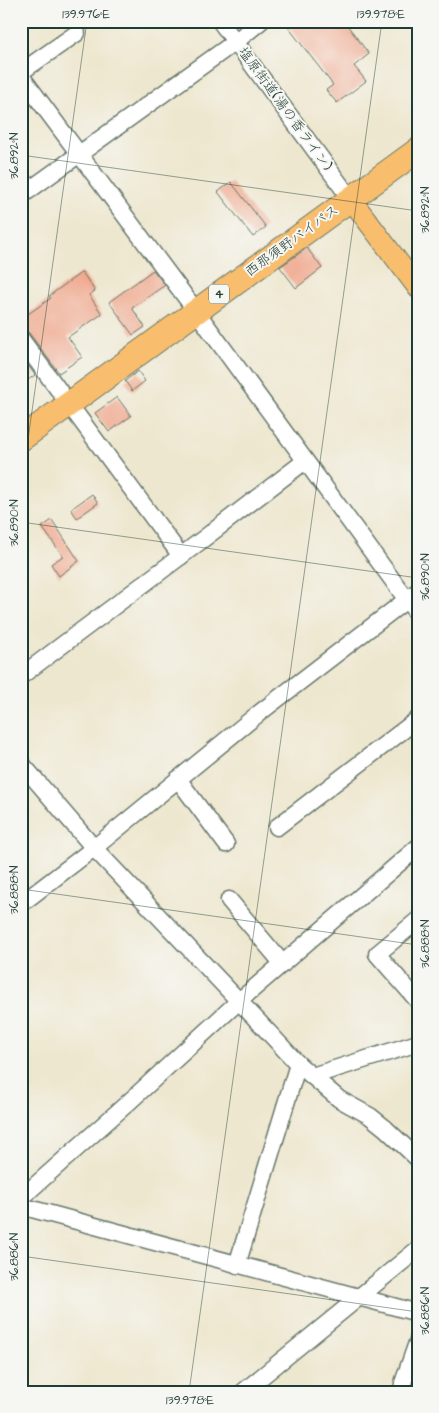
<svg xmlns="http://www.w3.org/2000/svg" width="439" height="1413" viewBox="0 0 439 1413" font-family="'Architects Daughter','Klee One',sans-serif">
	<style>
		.building { fill: #f0aa90 }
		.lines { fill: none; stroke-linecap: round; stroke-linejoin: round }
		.minor-casing { stroke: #67786a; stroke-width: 19 }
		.major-casing { stroke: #67786a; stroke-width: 22 }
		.highway-casing { stroke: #67786a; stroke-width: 26 }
		.minor { stroke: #fff; stroke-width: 16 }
		.major { stroke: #f9be6d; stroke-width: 20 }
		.highway { stroke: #f9be6d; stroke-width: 24 }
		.ticks { fill: none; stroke: #1f3d34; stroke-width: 1; stroke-opacity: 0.45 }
		.labels { text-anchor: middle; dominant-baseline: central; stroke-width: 4; stroke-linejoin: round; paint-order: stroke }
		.shield { fill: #f6f6f2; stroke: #60746d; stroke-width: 1 }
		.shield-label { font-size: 12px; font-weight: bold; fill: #1f3d34 }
		.street-label { font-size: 14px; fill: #1f3d34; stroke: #f6f6f2 }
		.neatline { fill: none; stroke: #1f3d34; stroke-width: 2 }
		.ticks-label { font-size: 12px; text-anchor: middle; fill: #1f3d34 }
	</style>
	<rect width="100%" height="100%" fill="#f6f6f2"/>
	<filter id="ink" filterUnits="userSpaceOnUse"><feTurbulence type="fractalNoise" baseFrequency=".02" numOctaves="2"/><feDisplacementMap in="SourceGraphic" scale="10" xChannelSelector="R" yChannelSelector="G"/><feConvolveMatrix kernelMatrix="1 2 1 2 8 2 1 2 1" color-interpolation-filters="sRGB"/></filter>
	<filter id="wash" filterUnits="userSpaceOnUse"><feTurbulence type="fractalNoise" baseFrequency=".0096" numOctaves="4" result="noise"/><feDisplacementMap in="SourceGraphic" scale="20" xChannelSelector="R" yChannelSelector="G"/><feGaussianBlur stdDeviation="1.12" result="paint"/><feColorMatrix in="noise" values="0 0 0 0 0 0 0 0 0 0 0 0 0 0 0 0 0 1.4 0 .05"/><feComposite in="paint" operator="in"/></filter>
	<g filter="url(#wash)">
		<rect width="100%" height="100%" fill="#eee7cf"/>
		<g id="blocks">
			<!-- building -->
			<g class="building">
				<polygon points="296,21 344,21 369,54 354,66 366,81 337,103 326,90 333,85 288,27"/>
				<polygon points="231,182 266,227 253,237 218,192"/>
				<polygon points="307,248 322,268 296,288 280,267"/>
				<polygon points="153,270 165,285 132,308 145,327 133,335 109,302"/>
				<polygon points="82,272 95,291 89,295 102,314 68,337 82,357 59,373 29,333 21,327 21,319 51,298 49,296"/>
				<polygon points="21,356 35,375 21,385"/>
				<polygon points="138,371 145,381 132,391 125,381"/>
				<polygon points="117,397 131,416 109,432 95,413"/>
				<polygon points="92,494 98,503 77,518 71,509"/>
				<polygon points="52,520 79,561 59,576 51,564 63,556 42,527"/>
			</g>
		</g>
	</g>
	<g filter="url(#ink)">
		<use href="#blocks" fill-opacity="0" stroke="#67786a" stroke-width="1"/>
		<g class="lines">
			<defs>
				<g id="minor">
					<polyline points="220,21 350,198"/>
					<polyline points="21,72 77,33"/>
					<polyline points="21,76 196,311 418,615"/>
					<polyline points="21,196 235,42 261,21"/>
					<polyline points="21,339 181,556"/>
					<polyline points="21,676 181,556 305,461"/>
					<polyline points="21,763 94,848 272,1036 298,1064 312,1076 418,1043"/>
					<polyline points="178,779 226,844"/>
					<polyline points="277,827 418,719"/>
					<polyline points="229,900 283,964"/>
					<polyline points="21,904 94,848 258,714 418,591"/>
					<polyline points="418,920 377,954 418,1001"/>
					<polyline points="312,1076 339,1099 370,1116 385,1128 418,1159"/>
					<polyline points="21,1198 130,1101 239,1001 418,847"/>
					<polyline points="21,1206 418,1313"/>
					<polyline points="237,1265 298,1064"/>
					<polyline points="243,1392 418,1249"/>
					<polyline points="402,1392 403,1383 418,1340"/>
				</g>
				<polyline id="major" points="350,198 418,288"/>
				<polyline id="highway" points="21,439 418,150"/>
			</defs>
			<!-- minor casing -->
			<use href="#minor" class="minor-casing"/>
			<!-- major casing -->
			<use href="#major" class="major-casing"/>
			<!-- highway casing -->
			<use href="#highway" class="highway-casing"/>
			<!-- minor -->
			<use href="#minor" class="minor"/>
			<!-- major -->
			<use href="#major" class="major"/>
			<!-- highway -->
			<use href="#highway" class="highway"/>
		</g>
	</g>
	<!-- ticks -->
	<path class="ticks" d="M21 155 418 211M21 489 87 21M21 522 418 578M21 889 418 945M21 1256 418 1312M189 1392 382 21"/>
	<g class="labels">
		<!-- shield labels -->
		<rect class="shield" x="209" y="284.5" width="20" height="19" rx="4"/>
		<g class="shield-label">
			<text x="219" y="294">4</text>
		</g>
		<!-- street labels -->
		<g class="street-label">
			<text transform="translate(285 109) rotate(54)">塩原街道(湯の香ライン)</text>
			<text transform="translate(292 241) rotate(-36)">西那須野バイパス</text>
		</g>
	</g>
	<!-- margin -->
	<rect width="439" height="1413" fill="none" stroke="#f6f6f2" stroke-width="55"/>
	<rect x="28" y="28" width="384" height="1358" class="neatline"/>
	<g class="ticks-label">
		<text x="86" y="18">139.976°E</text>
		<text x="381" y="18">139.978°E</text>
		<text transform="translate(14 156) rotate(-90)" y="4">36.892°N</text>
		<text transform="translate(425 210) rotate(-90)" y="4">36.892°N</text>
		<text transform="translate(14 523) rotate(-90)" y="4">36.890°N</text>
		<text transform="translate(425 577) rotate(-90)" y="4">36.890°N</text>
		<text transform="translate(14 890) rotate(-90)" y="4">36.888°N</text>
		<text transform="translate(425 944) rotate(-90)" y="4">36.888°N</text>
		<text transform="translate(14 1257) rotate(-90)" y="4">36.886°N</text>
		<text transform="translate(425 1311) rotate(-90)" y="4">36.886°N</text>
		<text x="190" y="1404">139.978°E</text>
	</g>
</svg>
